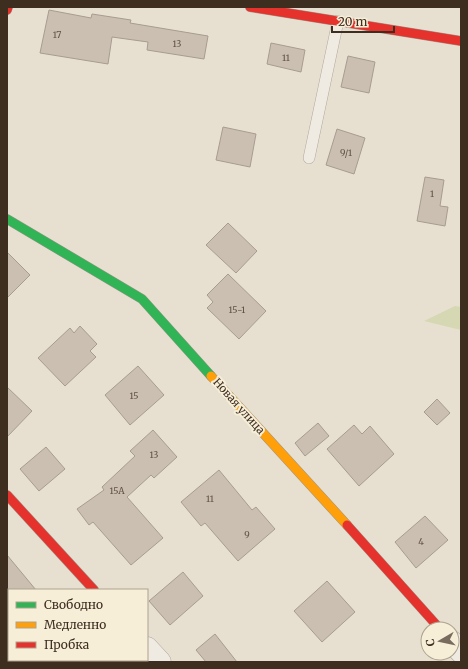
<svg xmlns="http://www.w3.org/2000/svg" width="468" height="669" viewBox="0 0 468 669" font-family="Merriweather,serif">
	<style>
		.green { fill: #d6d7b3 }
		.building { fill: #cbbfb2; stroke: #a89c90 }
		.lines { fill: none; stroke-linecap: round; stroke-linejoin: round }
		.lane-casing { stroke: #ada599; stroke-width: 12 }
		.street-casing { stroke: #ada599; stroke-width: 23 }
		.fast-casing { stroke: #9c958a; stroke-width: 10 }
		.slow-casing { stroke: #9c958a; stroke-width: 10 }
		.jam-casing { stroke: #9c958a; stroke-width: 10 }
		.lane { stroke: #efebe3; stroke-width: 11 }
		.street { stroke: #efebe3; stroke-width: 22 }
		.fast { stroke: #30b455; stroke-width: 9 }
		.slow { stroke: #ff9f0a; stroke-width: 9 }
		.jam { stroke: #e5322d; stroke-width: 9 }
		.labels { text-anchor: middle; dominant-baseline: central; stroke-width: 4; stroke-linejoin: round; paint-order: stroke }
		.number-label { font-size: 9px; fill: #605244 }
		.street-label { font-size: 11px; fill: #3d2e20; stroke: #f7eed8 }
	</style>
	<rect width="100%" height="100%" fill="#e7e0d1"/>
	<!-- green -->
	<polygon class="green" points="455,306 461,307 461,330 424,321"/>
	<!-- building -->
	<g class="building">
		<polygon points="49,10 91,18 92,14 131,20 130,23 208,36 204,59 147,50 148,42 112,37 108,64 40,53"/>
		<polygon points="271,43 305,50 301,72 267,64"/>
		<polygon points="348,56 375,62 369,93 341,87"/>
		<polygon points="223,127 256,134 250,167 216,160"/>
		<polygon points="337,129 365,138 354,174 326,165"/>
		<polygon points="425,177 444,180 440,206 448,207 445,226 417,221"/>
		<polygon points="228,223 257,251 236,273 206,245"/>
		<polygon points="7,252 30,275 7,298"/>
		<polygon points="228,274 266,311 239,339 207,308 213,302 207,295"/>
		<polygon points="80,326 97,344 90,351 96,357 65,386 38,358 70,328 74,333"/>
		<polygon points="138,366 164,395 130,425 105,395"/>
		<polygon points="7,387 32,411 7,437"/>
		<polygon points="437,399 450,413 437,425 424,412"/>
		<polygon points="318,423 329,436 305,456 295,443"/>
		<polygon points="354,425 362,434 370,426 394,454 359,486 327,449"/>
		<polygon points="153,430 177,457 154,478 151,475 127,497 163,538 131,565 93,522 89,525 77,509 104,490 102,487 135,456 130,451"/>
		<polygon points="46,447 65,469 39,491 20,469"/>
		<polygon points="219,470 252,510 256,507 275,529 238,561 205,523 201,526 181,502"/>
		<polygon points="425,516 448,540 416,568 395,542"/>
		<polygon points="7,555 36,590 7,590"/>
		<polygon points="183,572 203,596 170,625 149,601"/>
		<polygon points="327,581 355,612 322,642 294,611"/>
		<polygon points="215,634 237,662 206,662 196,650"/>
	</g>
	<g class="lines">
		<defs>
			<polyline id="lane" points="309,158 338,21"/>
			<g id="street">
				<polyline points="452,642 461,652"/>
				<polyline points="147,648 160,662"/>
			</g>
			<polyline id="fast" points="7,219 142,299 211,376"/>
			<polyline id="slow" points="211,376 347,525"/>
			<g id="jam">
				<polyline points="250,7 461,41"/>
				<polyline points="7,10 8,7"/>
				<polyline points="7,495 94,590"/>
				<polyline points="347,525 440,629"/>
			</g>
		</defs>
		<!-- lane casing -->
		<use href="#lane" class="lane-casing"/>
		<!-- street casing -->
		<use href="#street" class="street-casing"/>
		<!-- fast casing -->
		<use href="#fast" class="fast-casing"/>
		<!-- slow casing -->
		<use href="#slow" class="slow-casing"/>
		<!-- jam casing -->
		<use href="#jam" class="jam-casing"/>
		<!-- lane -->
		<use href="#lane" class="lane"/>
		<!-- street -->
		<use href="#street" class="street"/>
		<!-- fast -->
		<use href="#fast" class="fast"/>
		<!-- slow -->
		<use href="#slow" class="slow"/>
		<!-- jam -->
		<use href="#jam" class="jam"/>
	</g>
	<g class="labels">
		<!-- number labels -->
		<g class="number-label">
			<text x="57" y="34">17</text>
			<text x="177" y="43">13</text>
			<text x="286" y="57">11</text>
			<text x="346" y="152">9/1</text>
			<text x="432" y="193">1</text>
			<text x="237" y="309">15-1</text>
			<text x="134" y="395">15</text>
			<text x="154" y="454">13</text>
			<text x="117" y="490">15А</text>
			<text x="210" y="498">11</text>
			<text x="247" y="534">9</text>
			<text x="421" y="541">4</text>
		</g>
		<!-- street labels -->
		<g class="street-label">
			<text transform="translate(239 406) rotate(48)">Новая улица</text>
		</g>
	</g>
	<!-- border -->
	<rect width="468" height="669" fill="none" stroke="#3d2e20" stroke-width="16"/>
	<!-- legend -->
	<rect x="8" y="589" width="140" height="72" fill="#f7eed8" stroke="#ada18e"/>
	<rect x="16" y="602" width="20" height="6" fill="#30b455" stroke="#ada18e"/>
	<text x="44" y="609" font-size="12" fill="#3d2e20">Свободно</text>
	<rect x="16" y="622" width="20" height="6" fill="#ff9f0a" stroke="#ada18e"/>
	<text x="44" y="629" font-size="12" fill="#3d2e20">Медленно</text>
	<rect x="16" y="642" width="20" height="6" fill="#e5322d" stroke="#ada18e"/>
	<text x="44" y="649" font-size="12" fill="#3d2e20">Пробка</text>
	<!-- north arrow -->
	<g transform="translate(440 641) rotate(261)"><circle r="19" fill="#f7eed8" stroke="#ada18e"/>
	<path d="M0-3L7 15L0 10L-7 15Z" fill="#786c5e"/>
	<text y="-6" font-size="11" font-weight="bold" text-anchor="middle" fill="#3d2e20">С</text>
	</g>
	<!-- scale -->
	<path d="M332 26v6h62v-6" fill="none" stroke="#3d2e20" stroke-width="2"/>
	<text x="338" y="26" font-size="12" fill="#3d2e20" stroke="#f7eed8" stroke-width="3" paint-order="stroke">20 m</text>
</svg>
